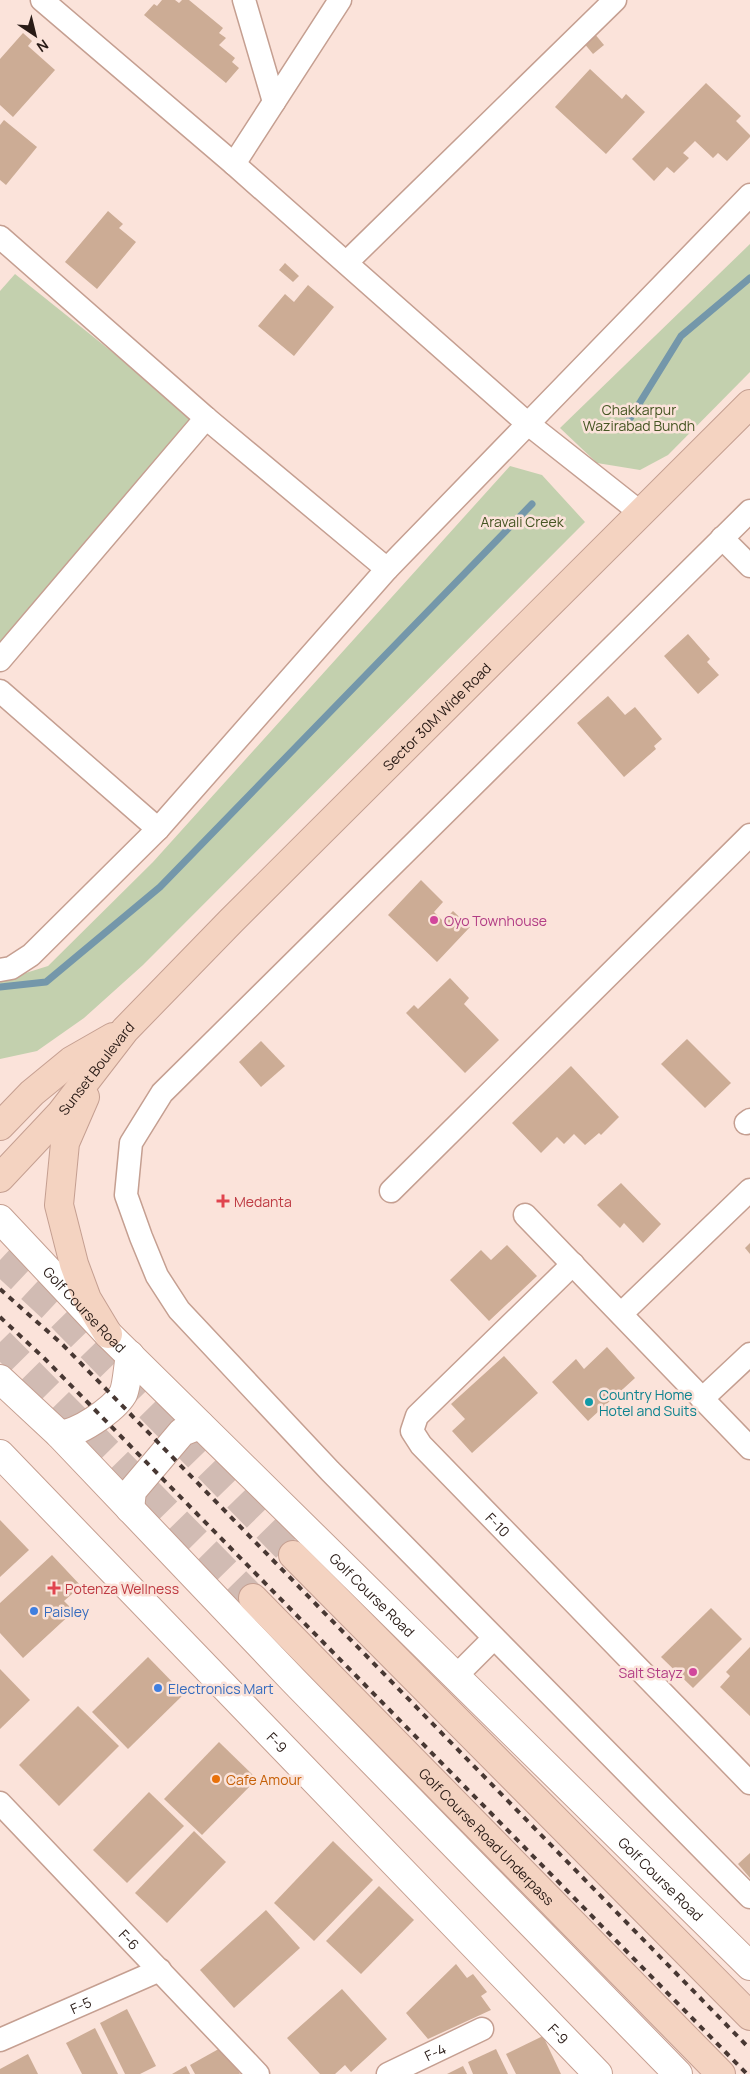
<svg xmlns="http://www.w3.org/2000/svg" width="750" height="2074" viewBox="0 0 750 2074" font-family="Manrope,sans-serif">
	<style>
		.green { fill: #c3d0ae }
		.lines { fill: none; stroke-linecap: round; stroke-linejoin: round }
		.stream { stroke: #7497aa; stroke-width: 7 }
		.building { fill: #ccac95 }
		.secondary-tunnel { stroke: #d1bbb3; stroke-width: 28; stroke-dasharray: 28 14; stroke-linecap: butt }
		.minor-casing { stroke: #c59f91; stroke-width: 25 }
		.tertiary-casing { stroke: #c59f91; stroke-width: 30 }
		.secondary-casing { stroke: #c59f91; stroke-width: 30 }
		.minor { stroke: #fff; stroke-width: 22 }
		.tertiary { stroke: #fff; stroke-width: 28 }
		.secondary { stroke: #f4d3c1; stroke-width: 28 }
		.rail { stroke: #483833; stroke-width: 4; stroke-dasharray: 6 6; stroke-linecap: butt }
		.hotel-dot { fill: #d1479c; stroke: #fbe3da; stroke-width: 2 }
		.health-dot { fill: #e0444e; stroke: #fbe3da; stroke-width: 2 }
		.culture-dot { fill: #0f9aa8; stroke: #fbe3da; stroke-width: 2 }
		.shop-dot { fill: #3f7fe0; stroke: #fbe3da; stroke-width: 2 }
		.food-dot { fill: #e8710a; stroke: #fbe3da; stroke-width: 2 }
		.labels { text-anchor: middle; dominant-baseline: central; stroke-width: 5; stroke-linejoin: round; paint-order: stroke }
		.park-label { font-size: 14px; fill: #465623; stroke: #fbe3da }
		.street-label { font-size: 14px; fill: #291b16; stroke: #fbe3da }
		.hotel-label { font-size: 14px; fill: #b23c85; stroke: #fbe3da; text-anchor: start }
		.health-label { font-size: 14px; fill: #be3a42; stroke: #fbe3da; text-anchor: start }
		.culture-label { font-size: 14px; fill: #0d838f; stroke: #fbe3da; text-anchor: start }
		.shop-label { font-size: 14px; fill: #366cbe; stroke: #fbe3da; text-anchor: start }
		.food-label { font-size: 14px; fill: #c56008; stroke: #fbe3da; text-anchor: start }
	</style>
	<rect width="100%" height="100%" fill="#fbe3da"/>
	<!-- green -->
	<g class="green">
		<polygon points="750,244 750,372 668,455 640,470 597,463 560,428"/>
		<polygon points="15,274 192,416 0,644 0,291"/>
		<polygon points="510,466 542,475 585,522 143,965 84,1018 37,1051 0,1059 0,981 48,966 153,862"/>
	</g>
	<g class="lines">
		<!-- stream -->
		<g class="stream">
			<polyline points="626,425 681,336 750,278"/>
			<polyline points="0,987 46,982 160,887 532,504"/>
		</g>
	</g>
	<!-- building -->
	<g class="building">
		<polygon points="162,0 175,0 179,3 182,0 189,0 223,28 219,33 226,38 219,45 235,58 232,62 239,68 226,83 144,15 154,4 157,6"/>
		<polygon points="23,33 32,41 28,46 55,70 13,117 0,105 0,59"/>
		<polygon points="594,33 604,45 593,54 583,42"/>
		<polygon points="590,69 622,99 626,94 645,112 606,154 555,107"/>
		<polygon points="706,83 741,116 736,121 750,135 750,137 727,161 718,153 713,158 695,141 683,153 689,158 674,173 667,167 654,181 632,159"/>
		<polygon points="4,120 37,147 6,185 0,180 0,125"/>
		<polygon points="108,211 123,224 119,228 136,242 97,289 65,262"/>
		<polygon points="285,263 299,276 293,282 279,270"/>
		<polygon points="308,285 334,307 294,356 258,326 285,294 294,302"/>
		<polygon points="688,634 710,659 707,662 719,675 698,694 664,656"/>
		<polygon points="608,696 625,715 635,707 662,739 654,746 656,749 624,777 577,723"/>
		<polygon points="421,880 443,902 434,912 443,921 453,911 470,927 437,962 388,915"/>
		<polygon points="450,978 469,998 464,1004 499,1040 465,1073 406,1013 414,1005 418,1009"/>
		<polygon points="687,1039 731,1083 705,1108 661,1064"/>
		<polygon points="261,1041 285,1066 261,1087 239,1062"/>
		<polygon points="571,1066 619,1117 601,1135 599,1133 585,1145 574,1134 564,1144 557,1137 541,1153 512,1123"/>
		<polygon points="621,1183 661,1224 643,1243 624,1223 620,1228 597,1205"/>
		<polygon points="750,1243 750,1254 745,1248"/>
		<polygon points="507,1245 537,1276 489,1321 450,1280 481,1250 491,1260"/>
		<polygon points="607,1347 635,1378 588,1421 552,1382 576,1359 584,1369"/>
		<polygon points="504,1356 538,1393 472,1453 452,1431 465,1419 451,1404"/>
		<polygon points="0,1520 29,1550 0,1577"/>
		<polygon points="52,1555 81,1586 64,1601 74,1611 23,1658 0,1633 0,1603"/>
		<polygon points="711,1608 742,1639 693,1688 661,1657"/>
		<polygon points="750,1647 750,1716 720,1687 730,1676 726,1672"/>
		<polygon points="148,1657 184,1694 128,1749 92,1712"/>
		<polygon points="0,1669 30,1700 0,1729"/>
		<polygon points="78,1706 119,1746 59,1806 19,1765"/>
		<polygon points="219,1742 257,1779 202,1835 164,1799"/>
		<polygon points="149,1792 184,1826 127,1883 93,1850"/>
		<polygon points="194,1831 226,1862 167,1923 135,1893"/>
		<polygon points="333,1841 373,1880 314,1941 274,1903"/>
		<polygon points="750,1853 750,1878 738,1864"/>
		<polygon points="379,1886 414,1920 361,1974 326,1941"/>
		<polygon points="266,1910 300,1948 234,2008 200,1970"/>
		<polygon points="456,1964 467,1978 473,1974 487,1992 481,1996 491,2010 428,2039 406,2013"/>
		<polygon points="342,1989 387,2039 351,2072 345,2065 335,2074 320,2074 287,2038"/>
		<polygon points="127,2009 156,2066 140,2074 125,2074 100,2023"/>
		<polygon points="95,2028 118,2074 82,2074 66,2043"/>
		<polygon points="543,2036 561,2074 516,2074 506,2054"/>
		<polygon points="224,2046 240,2074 195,2074 190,2065"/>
		<polygon points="496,2049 508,2074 473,2074 468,2062"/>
		<polygon points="28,2054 38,2074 0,2074 0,2069"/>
		<polygon points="186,2066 190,2074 172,2074"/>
		<polygon points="463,2066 467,2074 447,2074"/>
	</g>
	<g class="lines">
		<!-- secondary-tunnel -->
		<g class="secondary-tunnel">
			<polyline points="0,1260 59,1315 293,1555"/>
			<polyline points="0,1342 253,1598"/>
		</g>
		<defs>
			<g id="minor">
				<polyline points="42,0 234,164 527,423 641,513"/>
				<polyline points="244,0 274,102"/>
				<polyline points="234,164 340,0"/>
				<polyline points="0,237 206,418 387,569"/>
				<polyline points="347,262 615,0"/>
				<polyline points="750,511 162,1093 131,1143 126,1195 141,1237 157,1276 179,1310 330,1471 750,1897"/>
				<polyline points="722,538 750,566"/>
				<polyline points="0,660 206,418"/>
				<polyline points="0,691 158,829"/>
				<polyline points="0,970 11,968 31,955 158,829 387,569 750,195"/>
				<polyline points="746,1123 750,1120"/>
				<polyline points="391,1191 750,835"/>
				<polyline points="525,1215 750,1448"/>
				<path id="s1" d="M573 1264 417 1416 412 1431 421 1445 750 1783"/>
				<polyline points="621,1314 750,1190"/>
				<polyline points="702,1399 750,1354"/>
				<polyline points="456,1676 494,1638"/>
				<path id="s2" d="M0 1803 258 2074"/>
				<path id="s3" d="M0 2040 160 1970"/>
				<path id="s4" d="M388 2074 482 2029"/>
			</g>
			<g id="tertiary">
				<path id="s5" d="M0 1219 108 1334 750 1966"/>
				<polyline points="0,1379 59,1434 294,1681 678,2074"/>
				<path d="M59 1434C76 1436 114 1409 123 1394 127 1386 128 1365 130 1355"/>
				<path id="s6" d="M0 1454 598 2074"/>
				<polyline points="130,1509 132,1491 182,1432 200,1425"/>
			</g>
			<g id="secondary">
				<polyline points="85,1097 65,1143 59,1205 74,1264 87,1299 108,1334"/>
				<polyline points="0,1126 32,1093 71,1061 113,1037"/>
				<path id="s7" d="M0 1178 61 1113 125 1030 231 921 750 404"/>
				<polyline points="293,1555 750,2016"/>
				<path id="s8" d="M253 1598 721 2074"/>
			</g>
		</defs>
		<!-- minor casing -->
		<use href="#minor" class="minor-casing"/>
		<!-- tertiary casing -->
		<use href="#tertiary" class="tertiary-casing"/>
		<!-- secondary casing -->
		<use href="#secondary" class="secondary-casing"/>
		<!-- minor -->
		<use href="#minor" class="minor"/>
		<!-- tertiary -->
		<use href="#tertiary" class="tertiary"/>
		<!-- secondary -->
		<use href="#secondary" class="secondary"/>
		<!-- rail -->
		<g class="rail">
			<polyline points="0,1289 63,1345 750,2049"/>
			<polyline points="0,1317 45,1359 747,2074"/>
		</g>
	</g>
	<!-- markers -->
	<g class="hotel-dot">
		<circle cx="434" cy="920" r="5"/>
		<circle cx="693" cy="1672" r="5"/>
	</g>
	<g class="health-dot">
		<path d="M220.5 1193.5h5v5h5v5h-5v5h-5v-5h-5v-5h5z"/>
		<path d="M51.5 1580.5h5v5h5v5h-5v5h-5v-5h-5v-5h5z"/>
	</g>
	<circle class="culture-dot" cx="589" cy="1402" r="5"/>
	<g class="shop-dot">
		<circle cx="34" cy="1611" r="5"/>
		<circle cx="158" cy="1688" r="5"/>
	</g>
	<circle class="food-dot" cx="216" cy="1779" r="5"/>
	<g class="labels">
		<!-- park labels -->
		<g class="park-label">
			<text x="639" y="409">Chakkarpur<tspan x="639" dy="16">Wazirabad Bundh</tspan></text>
			<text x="522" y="521">Aravali Creek</text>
		</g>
		<!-- street labels -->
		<g class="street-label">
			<text stroke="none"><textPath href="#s7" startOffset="636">Sector 30M Wide Road</textPath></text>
			<text stroke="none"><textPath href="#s7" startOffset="146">Sunset Boulevard</textPath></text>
			<text stroke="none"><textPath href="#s5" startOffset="124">Golf Course Road</textPath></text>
			<text stroke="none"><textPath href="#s1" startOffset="361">F-10</textPath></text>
			<text stroke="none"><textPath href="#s5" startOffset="529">Golf Course Road</textPath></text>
			<text stroke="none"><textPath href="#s6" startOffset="400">F-9</textPath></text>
			<text stroke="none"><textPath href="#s8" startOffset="334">Golf Course Road Underpass</textPath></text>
			<text stroke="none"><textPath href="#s5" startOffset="934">Golf Course Road</textPath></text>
			<text stroke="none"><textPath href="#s2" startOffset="188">F-6</textPath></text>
			<text stroke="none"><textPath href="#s3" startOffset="88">F-5</textPath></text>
			<text stroke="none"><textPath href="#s6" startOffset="805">F-9</textPath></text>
			<text stroke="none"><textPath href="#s4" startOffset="52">F-4</textPath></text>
		</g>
		<!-- hotel labels -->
		<g class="hotel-label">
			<text x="444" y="920">Oyo Townhouse</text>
			<text x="683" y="1672" text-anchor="end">Salt Stayz</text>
		</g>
		<!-- health labels -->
		<g class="health-label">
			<text x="234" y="1201">Medanta</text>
			<text x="65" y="1588">Potenza Wellness</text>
		</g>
		<!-- culture labels -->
		<g class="culture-label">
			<text x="599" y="1394">Country Home<tspan x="599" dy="16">Hotel and Suits</tspan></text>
		</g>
		<!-- shop labels -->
		<g class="shop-label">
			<text x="44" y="1611">Paisley</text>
			<text x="168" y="1688">Electronics Mart</text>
		</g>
		<!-- food labels -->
		<g class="food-label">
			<text x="226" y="1779">Cafe Amour</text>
		</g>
	</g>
	<!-- north arrow -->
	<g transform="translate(35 35) rotate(145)" stroke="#fbe3da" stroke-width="4" paint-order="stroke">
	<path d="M0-4L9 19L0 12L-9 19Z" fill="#291b16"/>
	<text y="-8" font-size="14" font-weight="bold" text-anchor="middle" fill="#291b16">N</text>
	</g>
</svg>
